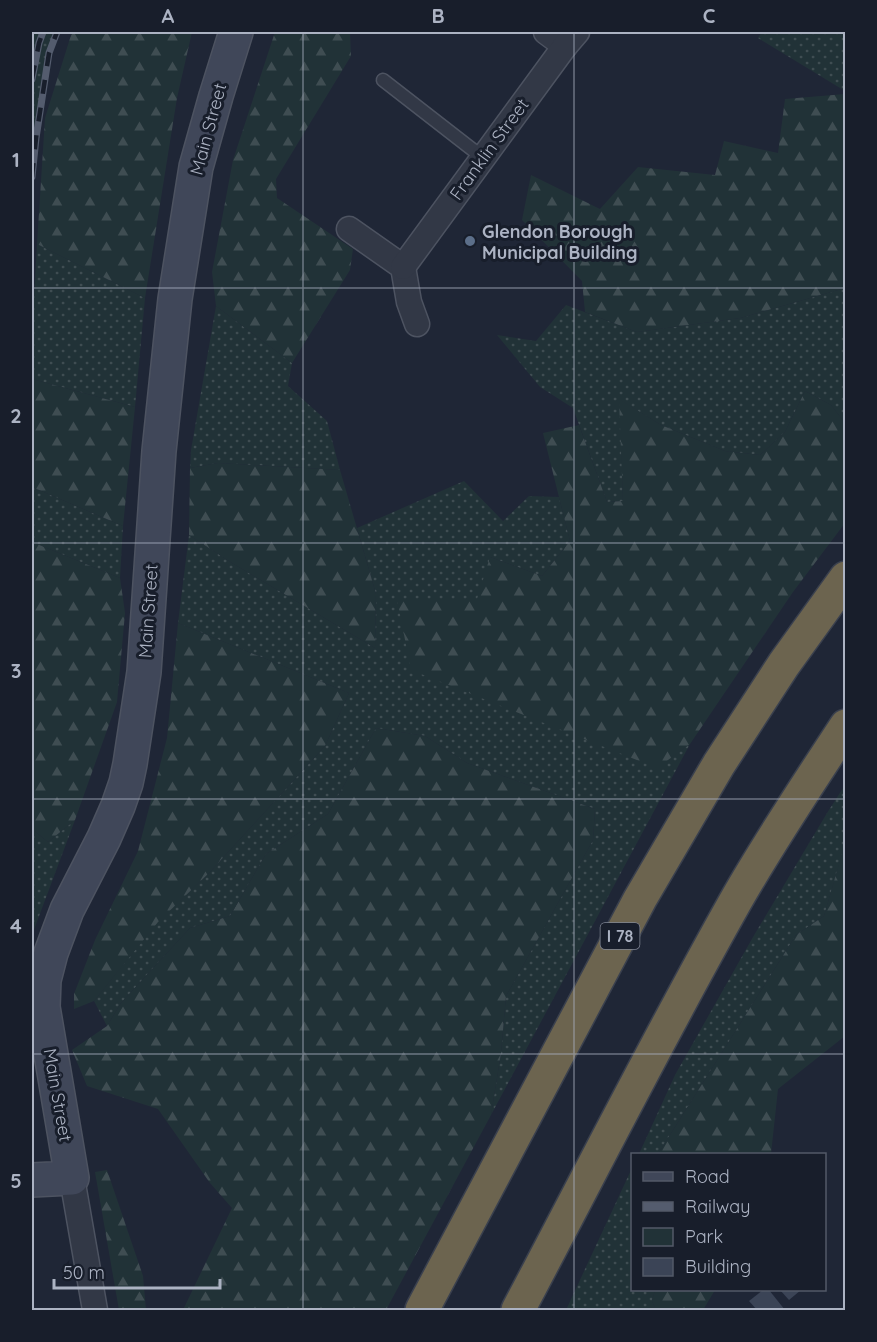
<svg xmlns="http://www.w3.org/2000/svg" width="877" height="1342" viewBox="0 0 877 1342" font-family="Quicksand,sans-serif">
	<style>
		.green { fill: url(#green-dots) }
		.forest { fill: url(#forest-firs) }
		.building { fill: #3b4456 }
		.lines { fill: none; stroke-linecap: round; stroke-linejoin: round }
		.lane-casing { stroke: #4d5361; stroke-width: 15 }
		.street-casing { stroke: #4d5361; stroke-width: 27 }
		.secondary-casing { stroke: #4d5361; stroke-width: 36 }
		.highway-casing { stroke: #3a404e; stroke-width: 36 }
		.lane { stroke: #323846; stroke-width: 12 }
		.street { stroke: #323846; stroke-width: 24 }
		.secondary { stroke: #404759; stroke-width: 33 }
		.highway { stroke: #6c644f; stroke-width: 33 }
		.rail-casing { stroke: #545c6e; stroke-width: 7 }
		.rail { stroke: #181e2b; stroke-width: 4.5; stroke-dasharray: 14; stroke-linecap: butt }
		.grid { fill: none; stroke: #acb3c3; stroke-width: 1.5; stroke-opacity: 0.55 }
		.service-dot { fill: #5c6f8a; stroke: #181e2b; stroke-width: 2 }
		.labels { text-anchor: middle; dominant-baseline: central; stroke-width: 6; stroke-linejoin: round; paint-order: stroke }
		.shield { fill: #181e2b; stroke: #808695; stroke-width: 1.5 }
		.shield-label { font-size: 16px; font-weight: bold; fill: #acb3c3 }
		.street-label { font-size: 18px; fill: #acb3c3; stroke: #181e2b }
		.poi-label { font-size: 18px; font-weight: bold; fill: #acb3c3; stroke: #181e2b; text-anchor: start }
		.neatline { fill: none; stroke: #acb3c3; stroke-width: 2 }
		.grid-label { font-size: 20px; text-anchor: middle; font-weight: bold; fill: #acb3c3 }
	</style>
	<defs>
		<pattern id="green-dots" width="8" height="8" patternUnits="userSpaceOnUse" patternTransform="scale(1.5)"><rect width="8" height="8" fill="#213237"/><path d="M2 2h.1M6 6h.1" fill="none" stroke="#3f4d52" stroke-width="1.8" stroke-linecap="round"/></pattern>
		<pattern id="forest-firs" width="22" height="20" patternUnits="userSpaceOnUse" patternTransform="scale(1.5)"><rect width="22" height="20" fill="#213237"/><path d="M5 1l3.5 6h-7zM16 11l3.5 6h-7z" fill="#3f4d52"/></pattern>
	</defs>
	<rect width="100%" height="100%" fill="#1f2636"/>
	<!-- green -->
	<g class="green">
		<polygon points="32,32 57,32 49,53 36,138 32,177"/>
		<polygon points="762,32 845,32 845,91 758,38"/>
		<polygon points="37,244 145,298 135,407 32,379 32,334"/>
		<polygon points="845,288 845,423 831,405 805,391 785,432 760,455 725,451 661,425 620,400 623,501 607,502 573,408 540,387 497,335 536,341 566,305 637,332 740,318"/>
		<polygon points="216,306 292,363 288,386 327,421 340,470 218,463 190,468 191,450"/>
		<polygon points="464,481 503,521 529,496 559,497 570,541 542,576 490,557 657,767 690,744 491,1115 501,1053 506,996 593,840 595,809 467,763 425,736 376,728 328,814 266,854 230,916 190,928 121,1003 107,1026 94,1001 158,921 209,873 325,746 349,693 178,623 189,535 232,563 375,648 376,594 357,528"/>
		<polygon points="32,487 123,526 120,578 32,542"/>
		<polygon points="845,785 845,853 843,851 824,916 796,935 658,1154 639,1154 675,1075 753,937 827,813"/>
		<polygon points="75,820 32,935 32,829 48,842"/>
		<polygon points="632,1168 632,1290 655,1290 652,1301 656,1310 566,1310"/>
	</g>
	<!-- forest -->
	<g class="forest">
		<polygon points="72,32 192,32 177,98 145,298 37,244 45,118"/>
		<polygon points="275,32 350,32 351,56 276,179 277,198 353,249 350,270 292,363 216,306 212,272 233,160"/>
		<polygon points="845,94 845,288 740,318 637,332 585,312 582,281 522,220 531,175 600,209 638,167 715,175 724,141 778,153 785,99"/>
		<polygon points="32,379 135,407 123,526 32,487"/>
		<polygon points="805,391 831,405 845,423 845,523 793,592 690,744 657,768 411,670 397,599 477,599 490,557 542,576 570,541 543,433 579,425 607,502 623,501 619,399 661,425 725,451 760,455 785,432"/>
		<polygon points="218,463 340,470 376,594 375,648 232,563 189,535 190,468"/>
		<polygon points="32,542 120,578 125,613 117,702 75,820 48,842 32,829"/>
		<polygon points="178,623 349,693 325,746 209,873 158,922 94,1001 74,1009 74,994 95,940 138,851 167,738"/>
		<polygon points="376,728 425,736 467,763 595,809 593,840 506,996 501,1053 491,1115 386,1310 183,1310 232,1208 210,1183 158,1109 87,1086 72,1050 107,1026 121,1003 190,928 230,916 266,854 328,814"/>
		<polygon points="843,850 846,853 845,1036 778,1089 771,1154 658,1154 796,935 824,916"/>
		<polygon points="107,1170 143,1276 146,1310 119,1310 95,1172"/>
		<polygon points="655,1290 715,1290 703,1310 656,1310 652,1301"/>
	</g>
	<!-- building -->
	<g class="building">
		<polygon points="763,1290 769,1290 785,1310 757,1310 749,1301"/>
		<polygon points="780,1290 801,1290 789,1300"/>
	</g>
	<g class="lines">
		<defs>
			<polyline id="lane" points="383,80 482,157"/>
			<g id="street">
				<polyline points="546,32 565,46"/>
				<polyline points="349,229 403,267 409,302 417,324"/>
				<polyline points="403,267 565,46 577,32"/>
				<polyline points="72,1178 95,1310"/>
			</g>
			<polyline id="secondary" points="32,1180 72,1178 43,1007 44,980 51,953 67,910 104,838 118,806 126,783 130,764 144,672 159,451 175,299 196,167 216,96 236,32"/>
			<g id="highway">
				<polyline points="422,1310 640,899 719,764 784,664 846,578"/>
				<path d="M518 1310C590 1174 659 1037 735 902 769 842 808 784 846 726"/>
			</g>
		</defs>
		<!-- lane casing -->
		<use href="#lane" class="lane-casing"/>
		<!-- street casing -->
		<use href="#street" class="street-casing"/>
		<!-- secondary casing -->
		<use href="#secondary" class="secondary-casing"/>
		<!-- highway casing -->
		<use href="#highway" class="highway-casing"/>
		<!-- lane -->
		<use href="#lane" class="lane"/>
		<!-- street -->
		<use href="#street" class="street"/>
		<!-- secondary -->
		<use href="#secondary" class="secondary"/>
		<!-- highway -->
		<use href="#highway" class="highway"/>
		<defs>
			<g id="rail">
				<polyline points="32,79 39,43 43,32"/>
				<polyline points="32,177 36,138 49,53 57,32"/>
			</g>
		</defs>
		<!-- rail casing -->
		<use href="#rail" class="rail-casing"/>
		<!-- rail -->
		<use href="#rail" class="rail"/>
	</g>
	<!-- grid -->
	<path class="grid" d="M303 32V1310M574 32V1310M32 288H846M32 543H846M32 799H846M32 1054H846"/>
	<!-- markers -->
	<circle class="service-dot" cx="470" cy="241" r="6"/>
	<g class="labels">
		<!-- shield labels -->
		<rect class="shield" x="600.5" y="923" width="39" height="26" rx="4.5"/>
		<g class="shield-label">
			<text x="620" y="936">I 78</text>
		</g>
		<!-- street labels -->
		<g class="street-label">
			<text transform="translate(208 129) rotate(-75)">Main Street</text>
			<text transform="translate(489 149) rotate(-54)">Franklin Street</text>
			<text transform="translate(148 611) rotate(-86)">Main Street</text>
			<text transform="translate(58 1095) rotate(80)">Main Street</text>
		</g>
		<!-- poi labels -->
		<g class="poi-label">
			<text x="482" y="231">Glendon Borough<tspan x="482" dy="21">Municipal Building</tspan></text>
		</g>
	</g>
	<!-- border -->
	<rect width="877" height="1342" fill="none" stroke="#181e2b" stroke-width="66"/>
	<!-- legend -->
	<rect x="631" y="1153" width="195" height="138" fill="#181e2b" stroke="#535a68" stroke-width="1.5"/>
	<rect x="643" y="1172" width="30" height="9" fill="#404759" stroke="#535a68" stroke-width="1.5"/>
	<text x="685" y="1183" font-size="18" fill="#acb3c3">Road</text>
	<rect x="643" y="1202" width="30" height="9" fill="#545c6e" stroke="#535a68" stroke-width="1.5"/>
	<text x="685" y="1213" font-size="18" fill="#acb3c3">Railway</text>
	<rect x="643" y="1228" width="30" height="18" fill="#213237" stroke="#535a68" stroke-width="1.5"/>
	<text x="685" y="1243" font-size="18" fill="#acb3c3">Park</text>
	<rect x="643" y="1258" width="30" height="18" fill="#3b4456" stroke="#535a68" stroke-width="1.5"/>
	<text x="685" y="1273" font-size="18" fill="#acb3c3">Building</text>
	<!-- scale -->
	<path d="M54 1279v9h166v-9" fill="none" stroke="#acb3c3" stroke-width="3"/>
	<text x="63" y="1279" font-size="18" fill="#acb3c3" stroke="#181e2b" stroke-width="4.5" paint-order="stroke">50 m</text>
	<rect x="33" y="33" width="811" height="1276" class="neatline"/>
	<g class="grid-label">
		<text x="168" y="23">A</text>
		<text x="438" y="23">B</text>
		<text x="709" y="23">C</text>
		<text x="16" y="167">1</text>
		<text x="16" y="423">2</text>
		<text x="16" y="678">3</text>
		<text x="16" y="933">4</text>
		<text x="16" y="1188">5</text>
	</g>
</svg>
